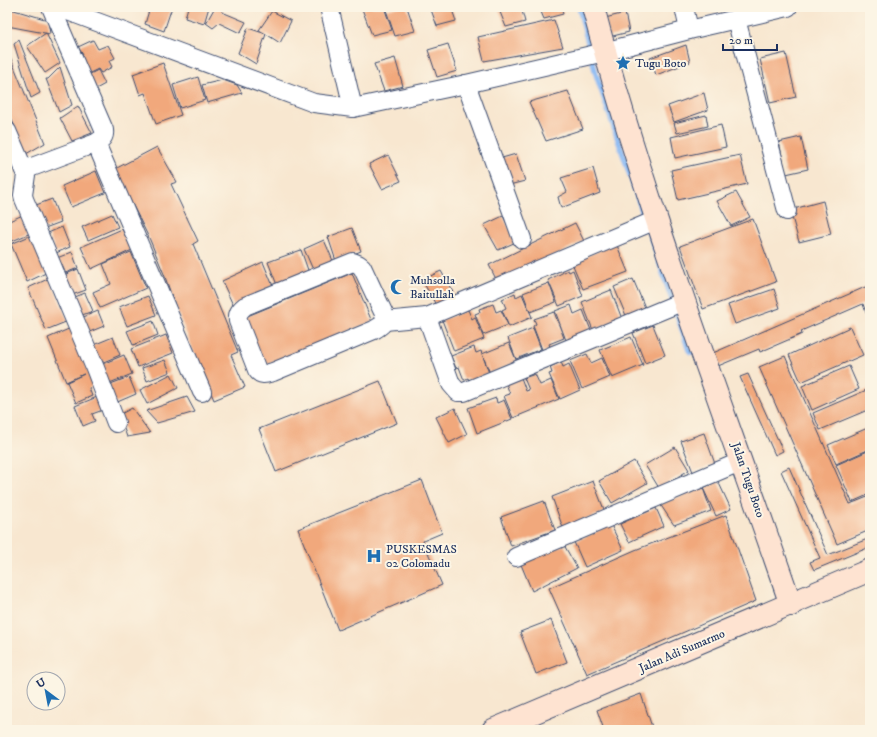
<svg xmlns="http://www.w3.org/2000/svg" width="877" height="737" viewBox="0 0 877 737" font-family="'IM FELL DW Pica',serif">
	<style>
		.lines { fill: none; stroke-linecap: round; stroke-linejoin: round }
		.stream { stroke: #89b9f4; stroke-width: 5.5 }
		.building { fill: #f1a87b }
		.street-casing { stroke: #3c4b6f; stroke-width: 20 }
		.secondary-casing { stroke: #3c4b6f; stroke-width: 24 }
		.street { stroke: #fff; stroke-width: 18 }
		.secondary { stroke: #fee3d1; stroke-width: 22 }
		.labels { text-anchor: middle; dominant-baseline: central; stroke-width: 4; stroke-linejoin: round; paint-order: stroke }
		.poi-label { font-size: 12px; fill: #1b2f5e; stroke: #fcf5e5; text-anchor: start }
		.street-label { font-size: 12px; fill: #1b2f5e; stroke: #fcf5e5 }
	</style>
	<rect width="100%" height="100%" fill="#fcf5e5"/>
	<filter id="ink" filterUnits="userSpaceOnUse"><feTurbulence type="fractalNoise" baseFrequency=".025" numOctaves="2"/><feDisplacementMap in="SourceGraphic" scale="8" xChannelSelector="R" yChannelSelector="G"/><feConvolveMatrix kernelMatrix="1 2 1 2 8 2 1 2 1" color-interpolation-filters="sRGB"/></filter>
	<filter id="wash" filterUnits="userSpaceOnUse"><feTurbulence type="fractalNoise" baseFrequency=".012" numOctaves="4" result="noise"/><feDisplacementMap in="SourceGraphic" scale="16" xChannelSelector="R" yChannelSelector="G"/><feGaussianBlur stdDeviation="0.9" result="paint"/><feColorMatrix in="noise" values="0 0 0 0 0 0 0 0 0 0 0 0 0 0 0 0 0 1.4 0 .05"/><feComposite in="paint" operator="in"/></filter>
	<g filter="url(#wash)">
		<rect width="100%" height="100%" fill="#f8e7d0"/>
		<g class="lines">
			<!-- stream -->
			<polyline class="stream" points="579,7 596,74 689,350 691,352 697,349"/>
		</g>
		<g id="blocks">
			<!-- building -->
			<g class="building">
				<polygon points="150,7 172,7 164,31 145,24"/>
				<polygon points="188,7 209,7 204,24 185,18"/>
				<polygon points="215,7 223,7 222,12 246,22 240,33 219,23 213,28 206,23"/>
				<polygon points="368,7 384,7 392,30 372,35 362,9"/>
				<polygon points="397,7 407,7 415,31 395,36 386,10"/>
				<polygon points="430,7 451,7 456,21 437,26"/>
				<polygon points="498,7 521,7 525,22 506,27"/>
				<polygon points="539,7 561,7 563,14 544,19"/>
				<polygon points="7,8 48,20 50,34 7,26"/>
				<polygon points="272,11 291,21 280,43 266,34 256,64 238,53 248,28 266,34 259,30"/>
				<polygon points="625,13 629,32 609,37 605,18"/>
				<polygon points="554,20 563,47 484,61 478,37"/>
				<polygon points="46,33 60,63 45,73 27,46"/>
				<polygon points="19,40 40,93 31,98 14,44"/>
				<polygon points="93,40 98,49 108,45 115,58 109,61 112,67 101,73 98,69 88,74 79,57 83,55 78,47"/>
				<polygon points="448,44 457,71 437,77 428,50"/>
				<polygon points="686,45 690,62 656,75 650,58"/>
				<polygon points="7,49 45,143 26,154 7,108"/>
				<polygon points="786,53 796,97 770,103 760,59"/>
				<polygon points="395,58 403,86 384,91 374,64"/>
				<polygon points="163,63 181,115 156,124 145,93 140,95 133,74"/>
				<polygon points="60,67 72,105 59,112 46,79 48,79"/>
				<polygon points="98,70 105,84 94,90 86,76"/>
				<polygon points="198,77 205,100 180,108 173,85"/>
				<polygon points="223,80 237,85 242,93 207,103 202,85"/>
				<polygon points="568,91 583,129 546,141 529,102"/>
				<polygon points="704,93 708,110 674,122 668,106"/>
				<polygon points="78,106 92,133 72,141 60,118"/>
				<polygon points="706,115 708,126 677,133 674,123"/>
				<polygon points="721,125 726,147 675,158 671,137"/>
				<polygon points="801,137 808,169 786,174 779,142"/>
				<polygon points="157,147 177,182 171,184 198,241 193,244 238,352 231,355 245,387 214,400 177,311 164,274 150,240 115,169"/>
				<polygon points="516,154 525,181 505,186 495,160"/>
				<polygon points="388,155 401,181 382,189 369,164"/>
				<polygon points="740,155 747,184 678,200 671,170"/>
				<polygon points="593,168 600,193 561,208 558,197 567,192 561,178"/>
				<polygon points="96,171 105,193 71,207 62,186"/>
				<polygon points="736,192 750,217 731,226 717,201"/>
				<polygon points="52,199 61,222 45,228 36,205"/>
				<polygon points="823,201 831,234 799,242 790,210"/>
				<polygon points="25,214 33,232 10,242 7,236 7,222"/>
				<polygon points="112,214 118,227 88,240 82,227"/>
				<polygon points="503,216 516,242 498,250 484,225"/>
				<polygon points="753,219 776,282 703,309 680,246"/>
				<polygon points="575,223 584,241 498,283 489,265"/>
				<polygon points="62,227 70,247 56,253 48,233"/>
				<polygon points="352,228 361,251 336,261 328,237"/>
				<polygon points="122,229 132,250 91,269 81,247"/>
				<polygon points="32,235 48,272 27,282 11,244"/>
				<polygon points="324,240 334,263 314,272 304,249"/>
				<polygon points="616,243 628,272 583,289 572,263"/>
				<polygon points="301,250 309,273 277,285 268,262"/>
				<polygon points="72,252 78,268 63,274 57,258"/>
				<polygon points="131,252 146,288 100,308 93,292 111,284 103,264"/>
				<polygon points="263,262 273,286 233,305 222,281"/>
				<polygon points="78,269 86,290 72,295 64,275"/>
				<polygon points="568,270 569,272 573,270 583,296 559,306 548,280"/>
				<polygon points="441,271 455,296 436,305 422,280"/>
				<polygon points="352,273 372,322 265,366 245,317"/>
				<polygon points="50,278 68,321 46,330 28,288"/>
				<polygon points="633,279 646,310 627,318 614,287"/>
				<polygon points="549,283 556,302 530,312 523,293"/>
				<polygon points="870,285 870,324 863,304 801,331 802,334 760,352 759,349 718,366 713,353"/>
				<polygon points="774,289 780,308 735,324 728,305"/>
				<polygon points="611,290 622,319 593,330 582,302"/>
				<polygon points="85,293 93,311 82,315 75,297"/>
				<polygon points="515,293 516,297 522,294 532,317 509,327 502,310 506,308 502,299"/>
				<polygon points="148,296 156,315 127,326 119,307"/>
				<polygon points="493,304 496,312 501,310 508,325 483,335 475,314 480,312 479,309"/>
				<polygon points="571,305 574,314 583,310 592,333 567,343 555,311"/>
				<polygon points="468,310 472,319 475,317 484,339 454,351 442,320"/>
				<polygon points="98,311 104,326 87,333 81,318"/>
				<polygon points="554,312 564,338 549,344 551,349 543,352 533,326 536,324 534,319"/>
				<polygon points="153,321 158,335 133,345 127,331"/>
				<polygon points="653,325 665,355 645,363 633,333"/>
				<polygon points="850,327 863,355 801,382 789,355"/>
				<polygon points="71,328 94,386 89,388 92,396 76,403 67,382 84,374 66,382 48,338"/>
				<polygon points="533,328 541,349 516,359 508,338"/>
				<polygon points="166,335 173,353 138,367 131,349"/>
				<polygon points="113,337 120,355 99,364 91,346"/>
				<polygon points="631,337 643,365 612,378 600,350"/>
				<polygon points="509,343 517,362 490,373 482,354"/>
				<polygon points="474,347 476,353 481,351 489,373 469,381 468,378 464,380 459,367 456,368 451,356"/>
				<polygon points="587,354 591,363 602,358 610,377 582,389 570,361"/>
				<polygon points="124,355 132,374 107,384 100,365"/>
				<polygon points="785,356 850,504 870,496 870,530 837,544 759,367"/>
				<polygon points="165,360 170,372 147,381 142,368"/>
				<polygon points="561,362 563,367 569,364 580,390 560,399 549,374 552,373 550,367"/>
				<polygon points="849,366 859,389 812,410 802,386"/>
				<polygon points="171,374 178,388 147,404 140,390"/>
				<polygon points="535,374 540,385 551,380 559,399 513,418 504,396 510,394 505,381 520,375 526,391 529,390 524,378"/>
				<polygon points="748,374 783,451 775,455 740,377"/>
				<polygon points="129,377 136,394 115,403 108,385"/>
				<polygon points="380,381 397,423 276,472 259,429"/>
				<polygon points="869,389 870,392 870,409 820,430 813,413"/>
				<polygon points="97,397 103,410 92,414 95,421 83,426 75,406"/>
				<polygon points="187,397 195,412 157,423 146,411"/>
				<polygon points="496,398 497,403 504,400 512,419 477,433 468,408"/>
				<polygon points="132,408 150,433 127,437 119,415"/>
				<polygon points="455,408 467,434 449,443 436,417"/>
				<polygon points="870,427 870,449 836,464 828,445"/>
				<polygon points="704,433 715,464 693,472 681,441"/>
				<polygon points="675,447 689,470 659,488 645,465"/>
				<polygon points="870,450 870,494 852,502 836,465"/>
				<polygon points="634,461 647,483 612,503 599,481"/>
				<polygon points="789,467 828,555 870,538 870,547 814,570 810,562 820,558 781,471"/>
				<polygon points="422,480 442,533 423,541 442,585 338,630 298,529"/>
				<polygon points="593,481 605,512 563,528 552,497"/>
				<polygon points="718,481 731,509 716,516 703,488"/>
				<polygon points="703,488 711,511 674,525 660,504"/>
				<polygon points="544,501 555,530 511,546 501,517"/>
				<polygon points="656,508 664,526 629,542 620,524"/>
				<polygon points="726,515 756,601 587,674 549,588 635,550"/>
				<polygon points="611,525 623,550 585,567 574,542"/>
				<polygon points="564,545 577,568 532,591 520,562"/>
				<polygon points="551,620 567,662 536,674 520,632"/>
				<polygon points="641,694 653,730 604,730 597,710"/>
			</g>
		</g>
	</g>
	<g filter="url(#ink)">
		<use href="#blocks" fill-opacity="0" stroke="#3c4b6f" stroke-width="1"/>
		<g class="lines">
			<defs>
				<g id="street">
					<polyline points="57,7 314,103 353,108 466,84 596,54 689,30 788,7"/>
					<polyline points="329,7 353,108"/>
					<polyline points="684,7 689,30"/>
					<polyline points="736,19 787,211"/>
					<polyline points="466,84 522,239"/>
					<polyline points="7,131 26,175 23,195 24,199 95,368 116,423"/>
					<polyline points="96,143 202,392"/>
					<path d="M24 170 96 143C102 139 105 137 104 130L51 7"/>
					<path d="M353 262 358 264 362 267 384 314C386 323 381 326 374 330L273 372C266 374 261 376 257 370L238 321C237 314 239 311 245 306Z"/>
					<polyline points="427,317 451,384 458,392 464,392 684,301"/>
					<polyline points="385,321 427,317 656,220"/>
					<polyline points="516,557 742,461"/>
				</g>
				<g id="secondary">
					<path d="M593 7C646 210 723 406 791 605"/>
					<polyline points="493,730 870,570"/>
				</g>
			</defs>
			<!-- street casing -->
			<use href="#street" class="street-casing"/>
			<!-- secondary casing -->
			<use href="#secondary" class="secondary-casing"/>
			<!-- street -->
			<use href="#street" class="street"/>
			<!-- secondary -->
			<use href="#secondary" class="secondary"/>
		</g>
	</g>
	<!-- icons -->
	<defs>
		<symbol id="sight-bare" viewBox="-9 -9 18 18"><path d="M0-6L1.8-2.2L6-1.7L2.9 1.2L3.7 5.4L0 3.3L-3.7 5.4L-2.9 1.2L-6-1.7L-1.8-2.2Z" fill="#1f6fb2" stroke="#fcf5e5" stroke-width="2.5" paint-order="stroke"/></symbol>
		<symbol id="mosque-bare" viewBox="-9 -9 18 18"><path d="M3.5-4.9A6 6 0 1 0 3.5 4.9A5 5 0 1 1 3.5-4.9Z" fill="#1f6fb2" stroke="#fcf5e5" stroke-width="2.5" paint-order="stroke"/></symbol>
		<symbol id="hospital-bare" viewBox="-9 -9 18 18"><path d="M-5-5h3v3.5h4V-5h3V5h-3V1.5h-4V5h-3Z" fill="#1f6fb2" stroke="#fcf5e5" stroke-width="2.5" paint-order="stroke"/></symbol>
	</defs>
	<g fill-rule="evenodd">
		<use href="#sight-bare" x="612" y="52" width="22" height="22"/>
		<use href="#mosque-bare" x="387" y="276" width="22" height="22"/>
		<use href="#hospital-bare" x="363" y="545" width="22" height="22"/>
	</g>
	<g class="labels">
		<!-- poi labels -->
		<g class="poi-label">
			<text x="635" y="63">Tugu Boto</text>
			<text x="410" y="280">Muhsolla<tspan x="410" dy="14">Baitullah</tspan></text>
			<text x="386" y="549">PUSKESMAS<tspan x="386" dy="14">02 Colomadu</tspan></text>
		</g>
		<!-- street labels -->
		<g class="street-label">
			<text transform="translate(748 480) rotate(71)">Jalan Tugu Boto</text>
			<text transform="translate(682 651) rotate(-23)">Jalan Adi Sumarmo</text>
		</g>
	</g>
	<!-- margin -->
	<rect width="877" height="737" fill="none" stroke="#fcf5e5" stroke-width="24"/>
	<!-- north arrow -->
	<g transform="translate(46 691) rotate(328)"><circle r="19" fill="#fcf5e5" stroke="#a2a6af"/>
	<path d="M0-3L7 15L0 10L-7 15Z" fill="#1f6fb2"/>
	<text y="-6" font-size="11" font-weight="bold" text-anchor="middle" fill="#1b2f5e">U</text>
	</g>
	<!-- scale -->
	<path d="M723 44v6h54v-6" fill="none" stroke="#1b2f5e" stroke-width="2"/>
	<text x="729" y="44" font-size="12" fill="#1b2f5e" stroke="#fcf5e5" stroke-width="3" paint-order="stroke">20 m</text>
</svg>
